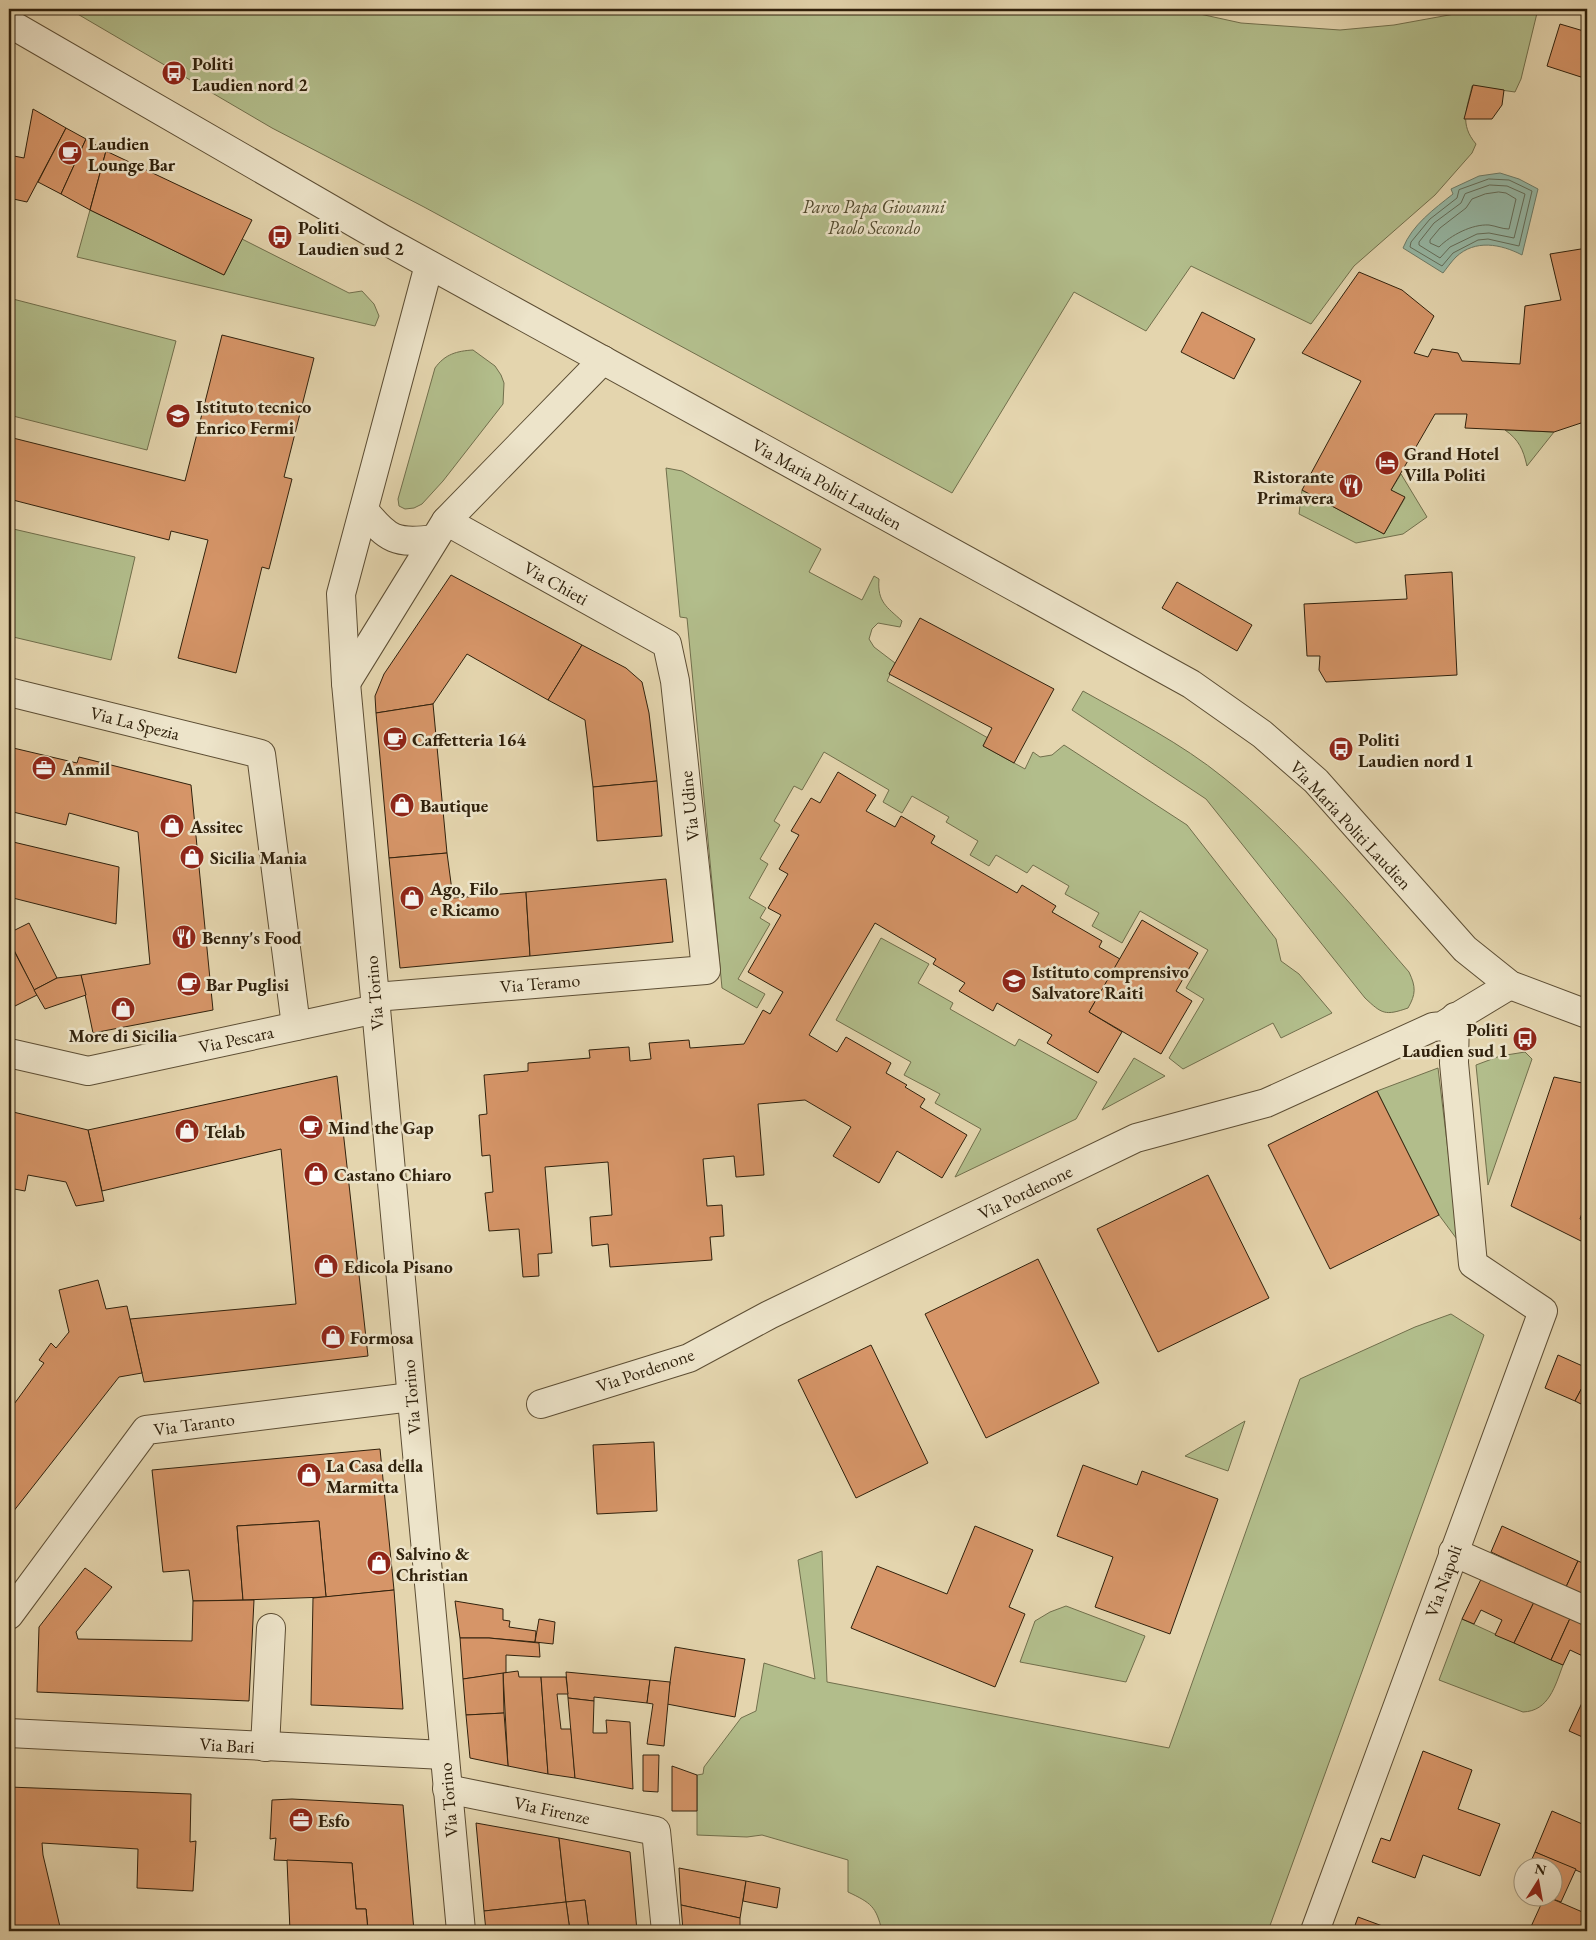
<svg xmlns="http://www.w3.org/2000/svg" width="1596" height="1940" viewBox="0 0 1596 1940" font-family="'EB Garamond',serif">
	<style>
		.green { fill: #b2bd8b; stroke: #716f4c }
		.water { fill: #96b9a7; stroke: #6d7c69 }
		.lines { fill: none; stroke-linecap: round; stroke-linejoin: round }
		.shore { stroke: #636d5a; stroke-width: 1 }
		.building { fill: #d69568; stroke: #30210c }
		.minor-casing { stroke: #5d4e34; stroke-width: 30 }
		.tertiary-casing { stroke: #5d4e34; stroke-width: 30 }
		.minor { stroke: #ede4ca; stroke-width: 28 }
		.tertiary { stroke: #ede4ca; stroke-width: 28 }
		.labels { text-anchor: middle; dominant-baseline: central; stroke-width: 5; stroke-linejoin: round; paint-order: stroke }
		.poi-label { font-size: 18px; font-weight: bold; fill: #30210c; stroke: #ede4ca; text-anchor: start }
		.park-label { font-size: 18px; font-style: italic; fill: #50482c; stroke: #ede4ca }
		.street-label { font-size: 18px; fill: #30210c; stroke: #ede4ca }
	</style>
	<rect width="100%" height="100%" fill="#e4d5ae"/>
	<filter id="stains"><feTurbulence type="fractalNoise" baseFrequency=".004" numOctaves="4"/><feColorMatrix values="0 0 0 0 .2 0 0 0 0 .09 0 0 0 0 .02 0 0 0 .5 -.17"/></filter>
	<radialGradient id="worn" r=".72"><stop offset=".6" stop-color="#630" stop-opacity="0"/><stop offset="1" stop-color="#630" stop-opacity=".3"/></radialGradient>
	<!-- green -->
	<g class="green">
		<path d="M69 9H1177L1241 23 1340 30 1394 25 1482 9H1538L1521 79 1515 92 1472 86C1467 109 1459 124 1476 144L1472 153 1435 195 1354 266 1311 324 1191 266 1146 331 1074 292 952 493 424 207 272 128Z"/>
		<polygon points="90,210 224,275 242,239 349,293 362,291 374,304 379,316 375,326 77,257"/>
		<polygon points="9,298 176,341 147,450 9,415"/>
		<path d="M473 350 495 366 501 375 504 383 503 404 443 481 422 504 414 508 405 509 399 506 398 499 435 368C445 354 457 351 473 350Z"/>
		<path d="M1505 430 1554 432 1527 466C1523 449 1519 440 1505 430Z"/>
		<path d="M666 468 682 471 821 549 809 572 862 600 874 576 879 579C877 602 887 607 902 621L900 627 878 623 872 629 869 639 874 647 895 663 887 681 988 738 983 746 1025 769 1033 752 1040 757 1052 755 1064 745 1187 825 1276 939 1281 961 1299 974 1332 1013 1281 1038 1273 1023 1183 1069 1169 1058 1204 999 1186 988 1208 950 1140 911 1122 943 1092 926 1099 913 1065 894 1069 886 1033 865 1027 873 996 855 989 866 970 855 978 841 946 822 949 817 912 796 902 813 883 802 889 790 824 752 802 790 794 786 774 821 780 825 760 859 768 864 749 898 766 908 760 918 770 924 738 979 765 994 757 1008 722 988 687 618 680 617Z"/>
		<polygon points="1401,474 1427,517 1403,534 1356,543 1299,514 1302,490 1384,534 1405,498 1391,490"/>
		<polygon points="9,528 135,557 111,660 9,636"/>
		<path d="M1083 691C1131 718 1181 743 1224 778 1294 834 1351 905 1409 972 1416 987 1416 994 1408 1008 1385 1016 1382 1014 1365 998L1206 799 1072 710Z"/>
		<polygon points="881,938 929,964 918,983 953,1003 950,1009 1015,1046 1019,1039 1097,1082 1076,1119 955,1177 981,1129 935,1103 940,1094 904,1075 911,1062 836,1020"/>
		<polygon points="1525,1052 1532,1059 1488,1185 1476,1065 1500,1056"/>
		<polygon points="1134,1058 1165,1076 1102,1110"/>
		<polygon points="1438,1068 1459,1242 1439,1215 1377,1091"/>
		<path d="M1451 1314 1484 1335 1268 1931H882C876 1906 871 1903 848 1892V1860L762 1835 747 1837 697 1835V1775L703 1774 704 1767 741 1718 756 1711 764 1663 815 1679 798 1560 822 1551 827 1682 1169 1748 1300 1379 1415 1327Z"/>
		<polygon points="1245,1421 1228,1471 1185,1456"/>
		<polygon points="1066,1606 1145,1636 1126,1682 1020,1662 1035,1621 1050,1612"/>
		<path d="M1462 1619 1563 1665C1555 1686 1549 1711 1523 1712L1439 1680Z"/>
	</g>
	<!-- water -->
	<path class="water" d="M1500 173 1519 179 1538 189 1522 255C1501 244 1475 239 1456 257 1451 262 1447 268 1443 273L1403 248C1412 225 1434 209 1453 194L1451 189 1479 176Z"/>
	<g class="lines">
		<!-- shore -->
		<g class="shore">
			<polygon points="1489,179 1509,180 1532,191 1519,246 1488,239 1478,240 1453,253 1442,266 1410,247 1411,242 1430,219 1457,198 1459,190"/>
			<polygon points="1490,185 1507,186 1525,194 1514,238 1489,233 1477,234 1450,247 1440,258 1419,245 1419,242 1434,223 1461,203 1465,194"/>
			<path d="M1499 192 1506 193 1516 199 1509 229C1502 229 1496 226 1489 225 1472 224 1451 235 1439 247L1430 243V240L1440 228 1466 208 1472 199 1485 194Z"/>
		</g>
	</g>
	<!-- building -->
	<g class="building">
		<polygon points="1560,24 1587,32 1587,79 1547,66"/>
		<polygon points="1473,85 1504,90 1502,105 1492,119 1464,119"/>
		<polygon points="33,109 66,128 27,202 9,198 9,155 24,158"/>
		<polygon points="66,128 86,139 61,194 38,182"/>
		<polygon points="86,139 106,151 90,210 61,194"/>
		<polygon points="106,151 252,220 224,275 90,210"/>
		<polygon points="1587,248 1587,421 1554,432 1465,428 1467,414 1435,414 1391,490 1405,497 1384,534 1302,490 1361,381 1302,353 1359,272 1402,290 1434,316 1414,353 1428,357 1432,349 1458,353 1462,361 1520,364 1525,306 1561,300 1550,254"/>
		<polygon points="1202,312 1255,339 1234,379 1181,352"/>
		<polygon points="222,335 314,358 284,477 292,479 269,569 262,567 236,673 178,658 208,540 171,531 169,540 9,499 9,437 185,481"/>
		<polygon points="1452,572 1457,675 1326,682 1319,670 1320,656 1307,656 1304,604 1407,599 1405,575"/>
		<polygon points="451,575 582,645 548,700 467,654 433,704 376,713 375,696 384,674"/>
		<polygon points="1177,582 1252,625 1237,651 1162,608"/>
		<polygon points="920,618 1054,689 1014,763 983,746 992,728 889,674"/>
		<polygon points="582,645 626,668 642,682 649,713 657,781 593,787 585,720 548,700"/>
		<polygon points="433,704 447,853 389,858 376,713"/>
		<polygon points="9,747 77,763 79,757 191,785 213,1010 93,1033 81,975 150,964 138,832 69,813 66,825 9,811"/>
		<polygon points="838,772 876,795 866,811 895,827 901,816 935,836 931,843 1017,893 1022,885 1056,906 1052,912 1102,941 1099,947 1120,959 1089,1012 1122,1032 1098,1073 1047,1043 1052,1035 997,1003 993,1011 959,991 965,983 933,964 936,959 875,923 809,1035 837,1052 846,1037 891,1063 886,1073 907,1085 905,1087 925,1099 920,1107 967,1135 942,1178 897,1151 879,1183 833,1156 851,1127 805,1100 758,1104 764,1175 736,1177 734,1156 703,1159 707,1206 722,1205 724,1236 710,1237 712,1260 610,1267 608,1244 592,1246 590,1217 612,1215 608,1162 545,1167 552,1253 538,1254 539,1276 523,1277 519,1229 489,1231 485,1193 493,1192 490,1155 482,1156 479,1115 487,1114 484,1075 528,1071 528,1063 590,1058 589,1050 629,1047 630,1061 651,1059 649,1043 689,1040 690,1048 744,1044 763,1010 770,1014 783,992 748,972 781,915 768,908 788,874 779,869 799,835 791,831 811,798 820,803"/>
		<polygon points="657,781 662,836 597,841 593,787"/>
		<polygon points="9,841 119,867 116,924 9,897"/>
		<polygon points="447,853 453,898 526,892 530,956 400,968 389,858"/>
		<polygon points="666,879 673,942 530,956 526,892"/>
		<polygon points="1142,920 1198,953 1176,991 1192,1001 1161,1054 1089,1012"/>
		<polygon points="29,923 57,978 34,990 9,940 9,933"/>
		<polygon points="12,947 37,995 9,1009 9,949"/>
		<polygon points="81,975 86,995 45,1009 34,990 57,978"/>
		<polygon points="337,1076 368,1356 144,1382 130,1319 296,1304 281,1149 102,1191 88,1130"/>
		<polygon points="1554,1077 1587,1084 1587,1198 1580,1219 1587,1222 1587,1244 1511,1206"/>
		<polygon points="1377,1091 1439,1215 1330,1269 1268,1145"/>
		<polygon points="9,1111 88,1130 104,1201 76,1206 66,1182 28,1175 25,1191 9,1188"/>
		<polygon points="1208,1175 1269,1298 1158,1352 1097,1229"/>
		<polygon points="1038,1259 1099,1383 986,1438 925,1314"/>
		<polygon points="98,1280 106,1309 127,1306 142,1373 119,1377 9,1517 9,1411 44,1363 39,1360 51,1343 56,1348 69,1332 59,1290"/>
		<polygon points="871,1345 928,1463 856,1498 798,1380"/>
		<polygon points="1558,1355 1587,1368 1587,1378 1575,1401 1545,1388"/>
		<polygon points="1587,1378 1587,1407 1575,1401"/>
		<polygon points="654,1442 657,1511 597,1514 593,1445"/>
		<polygon points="380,1449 394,1590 326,1597 319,1521 237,1526 243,1600 193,1601 189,1570 163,1572 152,1470"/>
		<polygon points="1083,1465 1137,1485 1142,1471 1218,1499 1170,1634 1095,1607 1113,1557 1057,1536"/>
		<polygon points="319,1521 326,1597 243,1600 237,1526"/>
		<polygon points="975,1526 1033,1550 1009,1607 1025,1614 995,1687 851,1628 877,1566 947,1594"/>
		<polygon points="1502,1526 1578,1561 1566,1587 1491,1552"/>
		<polygon points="1578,1561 1587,1565 1587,1597 1566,1587"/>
		<polygon points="85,1568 112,1587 76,1632 78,1639 192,1641 193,1601 254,1600 249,1701 37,1692 39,1627"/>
		<polygon points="1484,1573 1536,1598 1514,1643 1495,1635 1502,1620 1481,1610 1474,1624 1462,1619"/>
		<polygon points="394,1590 403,1709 311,1705 313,1598"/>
		<polygon points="1536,1598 1572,1614 1551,1660 1514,1643"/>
		<polygon points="455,1601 503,1609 503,1620 510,1621 509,1627 536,1631 535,1642 489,1638 460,1638"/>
		<polygon points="1572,1614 1587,1621 1587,1658 1570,1650 1563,1665 1551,1660"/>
		<polygon points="539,1619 555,1622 553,1644 535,1642"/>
		<polygon points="460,1638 489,1638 539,1643 540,1657 506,1655 506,1673 463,1679"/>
		<polygon points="675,1647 745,1659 735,1717 667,1704"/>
		<polygon points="1587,1663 1587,1676 1582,1674"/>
		<polygon points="518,1671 519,1677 541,1677 548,1774 508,1766 503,1673"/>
		<polygon points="566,1672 650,1680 647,1703 594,1697 594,1701 568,1698"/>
		<polygon points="503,1673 504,1713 466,1715 463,1679"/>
		<polygon points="541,1677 566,1677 568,1694 557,1694 561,1729 571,1729 575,1778 548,1774"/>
		<polygon points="650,1680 670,1682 664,1746 647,1744 653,1704 647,1703"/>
		<polygon points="1587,1692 1587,1739 1569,1731"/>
		<polygon points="568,1698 594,1701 593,1733 607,1733 606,1720 630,1722 633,1789 575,1778"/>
		<polygon points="504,1713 508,1766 470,1758 466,1715"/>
		<polygon points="1423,1751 1472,1770 1458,1809 1500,1824 1480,1876 1423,1855 1415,1878 1372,1862 1381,1838 1390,1841"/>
		<polygon points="643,1755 659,1755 658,1792 643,1791"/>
		<polygon points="672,1766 697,1775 697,1811 672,1811"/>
		<polygon points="9,1787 191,1794 190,1842 196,1841 193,1891 137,1888 138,1849 42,1843 43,1855 61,1931 9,1931"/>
		<polygon points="292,1799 403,1805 414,1931 368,1931 366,1909 356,1909 352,1863 274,1860 276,1838 270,1839 272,1800"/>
		<polygon points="1552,1811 1587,1826 1587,1875 1535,1852"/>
		<polygon points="476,1823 559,1838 566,1902 484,1911"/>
		<polygon points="559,1838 630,1852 637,1931 589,1931 585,1900 566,1902"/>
		<polygon points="1535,1852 1576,1869 1561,1902 1550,1898 1554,1898 1554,1868 1528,1868"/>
		<polygon points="287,1860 352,1863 356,1909 366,1909 368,1931 290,1931"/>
		<polygon points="679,1868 746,1881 740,1918 681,1905"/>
		<polygon points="746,1881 780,1888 777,1908 743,1901"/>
		<polygon points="1544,1898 1550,1898 1587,1914 1587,1931 1529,1931"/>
		<polygon points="585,1900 589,1931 570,1931 566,1902"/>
		<polygon points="566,1902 570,1931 486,1931 484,1911"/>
		<polygon points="681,1905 740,1918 740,1926 758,1931 683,1931"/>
		<polygon points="1358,1917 1396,1931 1353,1931"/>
	</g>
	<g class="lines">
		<defs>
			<g id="minor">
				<polyline points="9,692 261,754 296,1026"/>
				<polyline points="375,997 706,970 675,681 667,644 446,521"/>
				<polyline points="9,1053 88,1071 376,1009"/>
				<polyline points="541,1404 689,1358 769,1315 1136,1138 1266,1103 1433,1027 1442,1026 1510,985"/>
				<polyline points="1453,1552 1587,1611"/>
				<polyline points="9,1615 146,1430 411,1397"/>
				<polyline points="9,1733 444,1755"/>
				<polyline points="265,1747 271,1628"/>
				<polyline points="447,1789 656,1831 666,1931"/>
				<polyline points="1315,1931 1543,1311 1473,1264 1454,1063 1455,1017"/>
			</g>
			<g id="tertiary">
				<polyline points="9,23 381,238 1191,684 1262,734 1316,781 1465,949 1510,985 1587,1014"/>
				<polyline points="429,265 341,594 346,683 461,1931"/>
				<path d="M364 510C388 540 396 544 434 539"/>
				<polyline points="346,683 446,521 603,360"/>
			</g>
		</defs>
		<!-- minor casing -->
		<use href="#minor" class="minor-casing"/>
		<!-- tertiary casing -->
		<use href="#tertiary" class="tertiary-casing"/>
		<!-- minor -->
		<use href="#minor" class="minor"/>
		<!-- tertiary -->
		<use href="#tertiary" class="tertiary"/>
	</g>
	<!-- icons -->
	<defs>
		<symbol id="bus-disc" viewBox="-11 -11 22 22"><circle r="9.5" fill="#8f2418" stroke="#ede4ca"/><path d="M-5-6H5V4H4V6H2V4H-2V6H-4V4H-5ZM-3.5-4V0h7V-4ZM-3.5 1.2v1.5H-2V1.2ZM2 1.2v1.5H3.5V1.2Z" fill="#fff"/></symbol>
		<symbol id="cafe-disc" viewBox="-11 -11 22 22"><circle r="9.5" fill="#8f2418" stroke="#ede4ca"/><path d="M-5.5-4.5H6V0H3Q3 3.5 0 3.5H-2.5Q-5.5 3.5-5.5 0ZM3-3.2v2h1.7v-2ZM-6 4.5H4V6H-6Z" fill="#fff"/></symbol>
		<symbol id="school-disc" viewBox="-11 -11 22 22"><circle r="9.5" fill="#8f2418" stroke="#ede4ca"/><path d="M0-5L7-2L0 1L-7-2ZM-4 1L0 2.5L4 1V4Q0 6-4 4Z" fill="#fff"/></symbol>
		<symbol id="hotel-disc" viewBox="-11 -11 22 22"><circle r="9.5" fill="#8f2418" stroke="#ede4ca"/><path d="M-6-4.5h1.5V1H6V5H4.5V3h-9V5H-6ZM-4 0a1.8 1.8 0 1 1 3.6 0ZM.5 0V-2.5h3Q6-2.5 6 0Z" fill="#fff"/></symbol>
		<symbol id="restaurant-disc" viewBox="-11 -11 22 22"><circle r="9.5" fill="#8f2418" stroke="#ede4ca"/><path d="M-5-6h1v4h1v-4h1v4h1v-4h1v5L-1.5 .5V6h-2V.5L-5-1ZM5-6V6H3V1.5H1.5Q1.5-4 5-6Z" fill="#fff"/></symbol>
		<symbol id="office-disc" viewBox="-11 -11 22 22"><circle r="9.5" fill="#8f2418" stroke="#ede4ca"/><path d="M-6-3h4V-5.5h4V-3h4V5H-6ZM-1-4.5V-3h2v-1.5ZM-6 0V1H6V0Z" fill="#fff"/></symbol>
		<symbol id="shop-disc" viewBox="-11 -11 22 22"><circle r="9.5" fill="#8f2418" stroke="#ede4ca"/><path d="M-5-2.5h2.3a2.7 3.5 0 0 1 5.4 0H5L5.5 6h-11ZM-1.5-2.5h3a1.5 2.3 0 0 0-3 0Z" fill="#fff"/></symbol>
	</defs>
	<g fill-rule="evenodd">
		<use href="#bus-disc" x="160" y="59" width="28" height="28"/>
		<use href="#cafe-disc" x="56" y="139" width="28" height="28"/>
		<use href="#bus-disc" x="266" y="223" width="28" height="28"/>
		<use href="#school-disc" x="164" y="402" width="28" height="28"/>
		<use href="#hotel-disc" x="1373" y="449" width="28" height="28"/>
		<use href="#restaurant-disc" x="1337" y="472" width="28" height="28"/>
		<use href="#cafe-disc" x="381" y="725" width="28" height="28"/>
		<use href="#bus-disc" x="1327" y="735" width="28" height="28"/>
		<use href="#office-disc" x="30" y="754" width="28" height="28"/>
		<use href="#shop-disc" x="388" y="791" width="28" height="28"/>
		<use href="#shop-disc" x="158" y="812" width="28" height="28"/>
		<use href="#shop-disc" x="178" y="843" width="28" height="28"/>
		<use href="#shop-disc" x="398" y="884" width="28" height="28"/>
		<use href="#restaurant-disc" x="170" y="923" width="28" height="28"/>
		<use href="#school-disc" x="1000" y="967" width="28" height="28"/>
		<use href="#cafe-disc" x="175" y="970" width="28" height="28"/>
		<use href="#shop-disc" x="109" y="995" width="28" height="28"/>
		<use href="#bus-disc" x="1511" y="1025" width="28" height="28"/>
		<use href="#cafe-disc" x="297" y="1113" width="28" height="28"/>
		<use href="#shop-disc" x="173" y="1117" width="28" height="28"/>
		<use href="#shop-disc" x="302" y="1160" width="28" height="28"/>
		<use href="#shop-disc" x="312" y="1252" width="28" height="28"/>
		<use href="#shop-disc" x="319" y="1323" width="28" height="28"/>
		<use href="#shop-disc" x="295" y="1461" width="28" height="28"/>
		<use href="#shop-disc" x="365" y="1549" width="28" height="28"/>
		<use href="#office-disc" x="287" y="1806" width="28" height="28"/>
	</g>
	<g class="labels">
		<!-- poi labels -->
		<g class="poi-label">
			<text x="192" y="63">Politi<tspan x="192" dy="21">Laudien nord 2</tspan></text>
			<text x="88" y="143">Laudien<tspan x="88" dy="21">Lounge Bar</tspan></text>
			<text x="298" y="227">Politi<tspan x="298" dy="21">Laudien sud 2</tspan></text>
			<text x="196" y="406">Istituto tecnico<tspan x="196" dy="21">Enrico Fermi</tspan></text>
			<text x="1404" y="453">Grand Hotel<tspan x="1404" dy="21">Villa Politi</tspan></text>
			<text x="1334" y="476" text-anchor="end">Ristorante<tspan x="1334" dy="21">Primavera</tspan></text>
			<text x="412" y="739">Caffetteria 164</text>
			<text x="1358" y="739">Politi<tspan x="1358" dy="21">Laudien nord 1</tspan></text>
			<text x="62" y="768">Anmil</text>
			<text x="420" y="805">Bautique</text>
			<text x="190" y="826">Assitec</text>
			<text x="210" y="857">Sicilia Mania</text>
			<text x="430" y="888">Ago, Filo<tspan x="430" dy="21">e Ricamo</tspan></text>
			<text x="202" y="937">Benny's Food</text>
			<text x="1032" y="971">Istituto comprensivo<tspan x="1032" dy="21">Salvatore Raiti</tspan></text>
			<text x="206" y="984">Bar Puglisi</text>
			<text x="1508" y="1029" text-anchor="end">Politi<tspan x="1508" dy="21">Laudien sud 1</tspan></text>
			<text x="123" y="1035" text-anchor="middle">More di Sicilia</text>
			<text x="328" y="1127">Mind the Gap</text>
			<text x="204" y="1131">Telab</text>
			<text x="334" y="1174">Castano Chiaro</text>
			<text x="344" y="1266">Edicola Pisano</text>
			<text x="350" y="1337">Formosa</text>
			<text x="326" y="1465">La Casa della<tspan x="326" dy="21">Marmitta</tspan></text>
			<text x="396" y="1553">Salvino &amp;<tspan x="396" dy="21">Christian</tspan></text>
			<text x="318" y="1820">Esfo</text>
		</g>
		<!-- park labels -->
		<g class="park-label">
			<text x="874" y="206">Parco Papa Giovanni<tspan x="874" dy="21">Paolo Secondo</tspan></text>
		</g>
		<!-- street labels -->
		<g class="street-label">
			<text transform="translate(827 484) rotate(29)">Via Maria Politi Laudien</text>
			<text transform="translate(556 583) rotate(29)">Via Chieti</text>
			<text transform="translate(135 723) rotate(14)">Via La Spezia</text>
			<text transform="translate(689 806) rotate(-96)">Via Udine</text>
			<text transform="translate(1351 825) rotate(47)">Via Maria Politi Laudien</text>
			<text transform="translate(540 983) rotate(-5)">Via Teramo</text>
			<text transform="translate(374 993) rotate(-95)">Via Torino</text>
			<text transform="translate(236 1039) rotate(-12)">Via Pescara</text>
			<text transform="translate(1025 1192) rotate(-26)">Via Pordenone</text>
			<text transform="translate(645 1370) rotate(-19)">Via Pordenone</text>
			<text transform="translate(411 1397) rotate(-95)">Via Torino</text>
			<text transform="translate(194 1424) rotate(-8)">Via Taranto</text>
			<text transform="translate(1443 1581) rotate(-70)">Via Napoli</text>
			<text transform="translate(227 1745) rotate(3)">Via Bari</text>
			<text transform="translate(448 1800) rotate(-95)">Via Torino</text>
			<text transform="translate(552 1810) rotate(12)">Via Firenze</text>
		</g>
	</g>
	<!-- margin -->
	<rect width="1596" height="1940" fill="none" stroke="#e4d5ae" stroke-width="30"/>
	<rect x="10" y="10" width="1576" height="1920" fill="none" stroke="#30210c" stroke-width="2.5"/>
	<rect x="15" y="15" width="1566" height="1910" fill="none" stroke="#30210c"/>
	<!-- north arrow -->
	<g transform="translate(1538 1882) rotate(11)"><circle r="24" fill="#ede4ca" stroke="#a1967e"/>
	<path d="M0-4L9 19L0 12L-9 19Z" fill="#8f2418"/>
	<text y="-8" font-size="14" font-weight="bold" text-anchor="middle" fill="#30210c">N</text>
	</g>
	<rect width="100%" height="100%" filter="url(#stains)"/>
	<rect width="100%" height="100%" fill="url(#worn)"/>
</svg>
